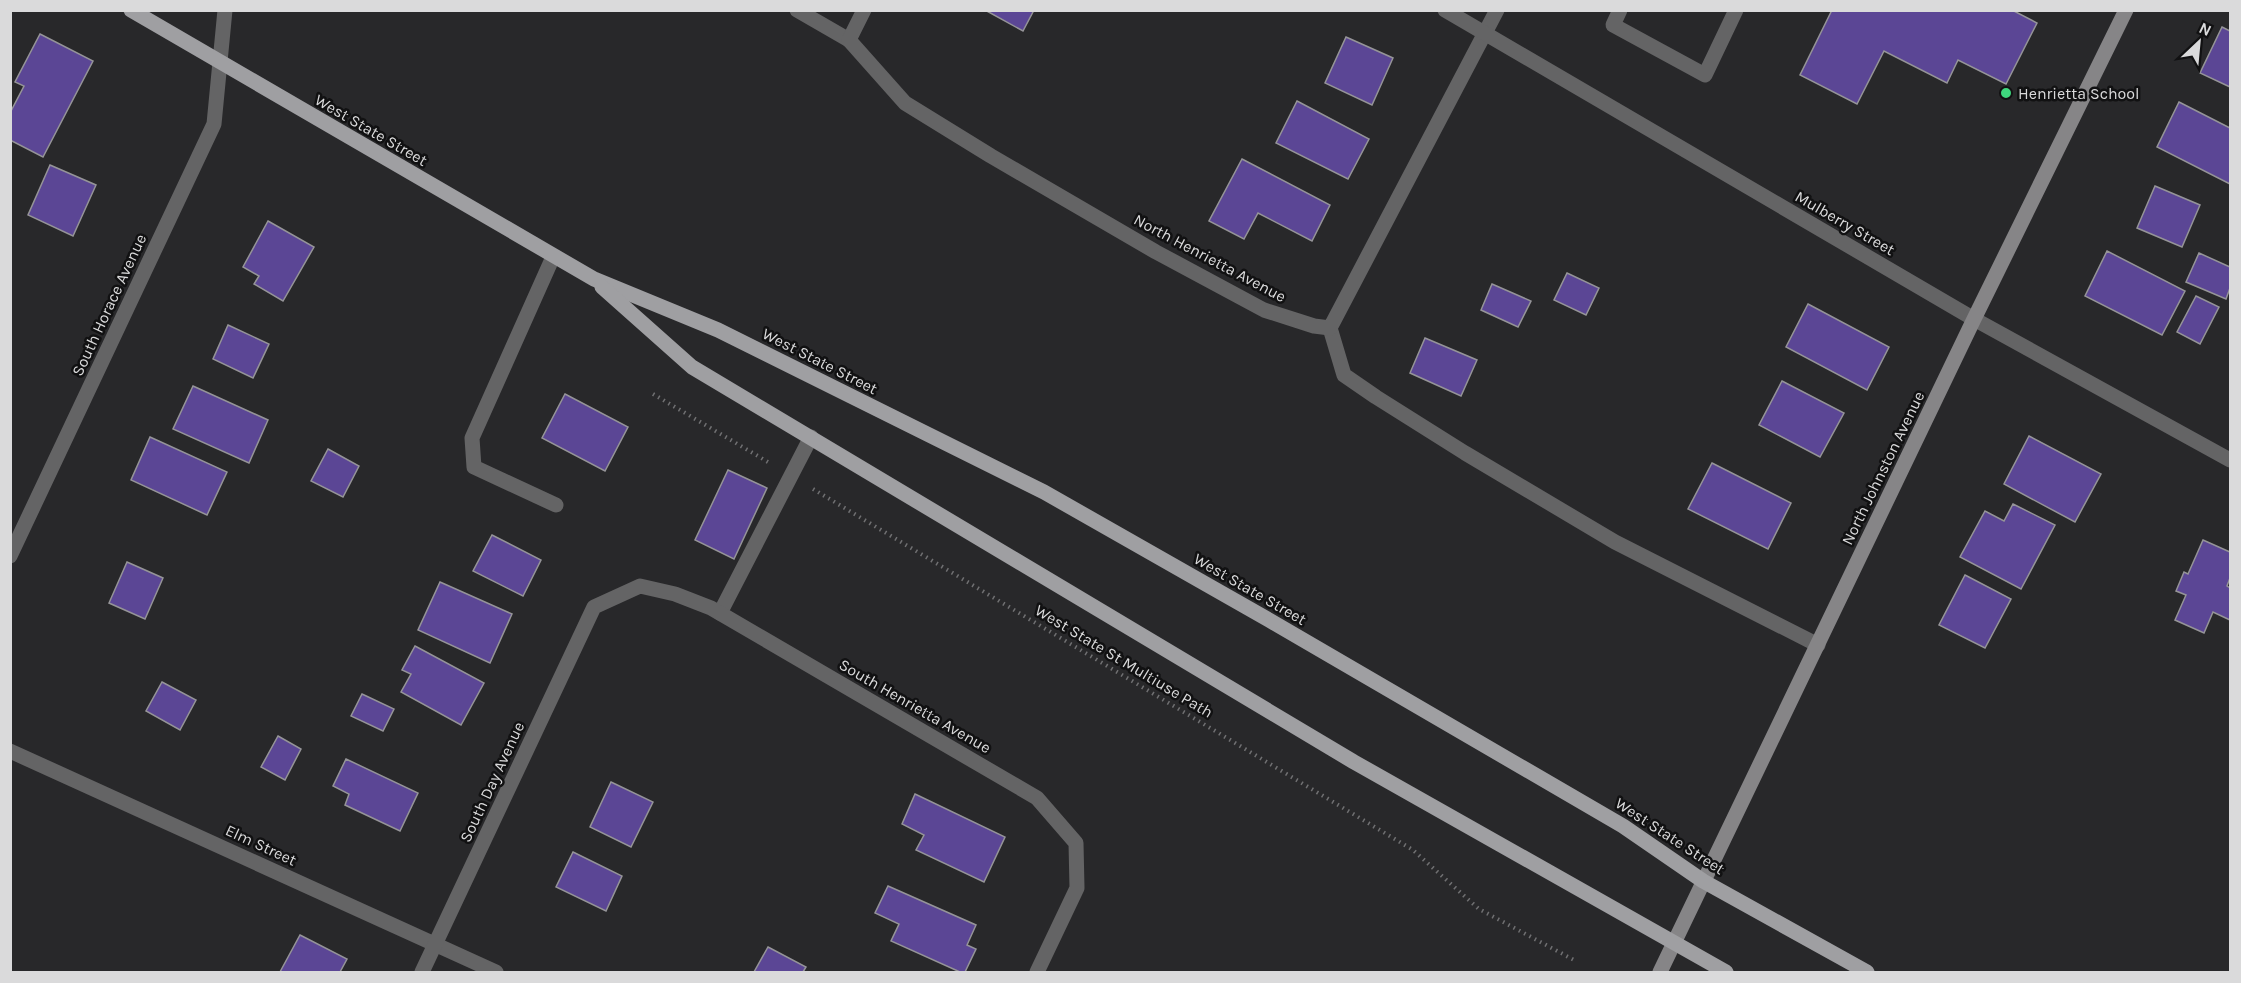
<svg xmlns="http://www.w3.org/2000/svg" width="2241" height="983" viewBox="0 0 2241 983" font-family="Karla,sans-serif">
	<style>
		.building { fill: #5b4695; stroke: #959498; stroke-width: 1.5 }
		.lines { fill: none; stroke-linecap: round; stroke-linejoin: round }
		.path { stroke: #707072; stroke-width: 4; stroke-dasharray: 1.5 4.5; stroke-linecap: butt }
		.lane { stroke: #646465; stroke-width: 15 }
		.street { stroke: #646465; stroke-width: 15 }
		.secondary { stroke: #868587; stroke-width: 15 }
		.primary { stroke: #9f9fa2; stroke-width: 15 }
		.poi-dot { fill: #3ed77d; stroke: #111112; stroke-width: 2 }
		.labels { text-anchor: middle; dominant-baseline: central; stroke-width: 5; stroke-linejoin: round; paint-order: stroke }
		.poi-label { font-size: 16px; fill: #dadadb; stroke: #111112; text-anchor: start }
		.street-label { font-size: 16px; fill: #dadadb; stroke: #111112 }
	</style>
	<rect width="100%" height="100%" fill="#28282a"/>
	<!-- building -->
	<g class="building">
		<polygon points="985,10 1034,10 1023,31"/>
		<polygon points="1832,10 2012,10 2037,23 2006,84 1958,60 1947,83 1884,51 1857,104 1800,75"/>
		<polygon points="2222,27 2230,31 2230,87 2200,73"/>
		<polygon points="40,34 93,61 43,157 10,140 10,113 24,86 15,82"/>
		<polygon points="1346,37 1393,58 1372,105 1325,83"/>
		<polygon points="1297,101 1369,139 1348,179 1276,143"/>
		<polygon points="2179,102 2230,128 2230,184 2157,147"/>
		<polygon points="1242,159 1330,205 1312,241 1258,213 1244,239 1209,221"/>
		<polygon points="50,165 96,185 73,236 28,215"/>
		<polygon points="2155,186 2200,205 2182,247 2137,228"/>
		<polygon points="268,221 314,247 283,301 254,284 259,276 243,267"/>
		<polygon points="2107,251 2185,291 2162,335 2085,296"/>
		<polygon points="2199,253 2230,267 2230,288 2226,299 2186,282"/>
		<polygon points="1567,273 1599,288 1586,315 1554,300"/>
		<polygon points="1492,284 1531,301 1518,327 1481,310"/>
		<polygon points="2196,296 2219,307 2200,344 2177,332"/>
		<polygon points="1808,304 1889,347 1867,390 1786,347"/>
		<polygon points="228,325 269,344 253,378 213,359"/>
		<polygon points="1425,338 1477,360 1461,396 1410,373"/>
		<polygon points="1782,381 1844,413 1820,457 1759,425"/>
		<polygon points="193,386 268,420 249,463 173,429"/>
		<polygon points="565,394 628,427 605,471 542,438"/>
		<polygon points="2029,436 2101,474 2075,522 2004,484"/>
		<polygon points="150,437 227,472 207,515 131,480"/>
		<polygon points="328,449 359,466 343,497 311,481"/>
		<polygon points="1712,463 1791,503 1768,549 1688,509"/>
		<polygon points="728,470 767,488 734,559 695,540"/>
		<polygon points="2013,504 2055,525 2021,589 1960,557 1985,511 2004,521"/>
		<polygon points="492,535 541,560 523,596 473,571"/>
		<polygon points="2203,540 2230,552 2230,578 2227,586 2230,588 2230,620 2213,612 2204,633 2175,620 2186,595 2176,591 2184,572 2188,574"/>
		<polygon points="127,562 163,578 145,619 109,603"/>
		<polygon points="1965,575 2011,599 1985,648 1939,625"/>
		<polygon points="440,582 512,614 490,663 418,630"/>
		<polygon points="415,646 484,683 461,725 401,692 411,674 402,670"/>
		<polygon points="162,682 196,700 180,730 146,711"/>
		<polygon points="362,694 394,709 383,731 351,716"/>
		<polygon points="278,736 301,749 285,780 261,767"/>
		<polygon points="346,759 418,793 400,831 345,805 349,794 333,786"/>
		<polygon points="611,782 653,802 631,847 590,827"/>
		<polygon points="915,794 1005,837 984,882 916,850 924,835 902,824"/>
		<polygon points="573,852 622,876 606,911 556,887"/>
		<polygon points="888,886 976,925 967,945 976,949 965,972 960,972 891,941 899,924 875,913"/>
		<polygon points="300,935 347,959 340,972 280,972"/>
		<polygon points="768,947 806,967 803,972 754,972"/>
	</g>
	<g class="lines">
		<!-- path -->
		<g class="path">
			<polyline points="653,394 768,462"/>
			<polyline points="813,489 1413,850 1479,909 1574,960"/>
		</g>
		<!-- lane -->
		<g class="lane">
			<polyline points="797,10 849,40"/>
			<polyline points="1620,10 1613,25 1705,75 1736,10"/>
			<polyline points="553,257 472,438 474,467 556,505"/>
			<polyline points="1330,328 1344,375 1376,397 1465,453 1615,542 1818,645"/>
			<polyline points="720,613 811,437"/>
		</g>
		<!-- street -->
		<g class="street">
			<polyline points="864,10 849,40 905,103 991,156 1156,252 1264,310 1314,326 1330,328 1497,10"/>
			<polyline points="1445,10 1974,319 2230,460"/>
			<polyline points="10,556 214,124 225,10"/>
			<polyline points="10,751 496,972"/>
			<polyline points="422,972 594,607 640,586 675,594 711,608 1037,798 1076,843 1077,888 1037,972"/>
		</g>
		<!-- secondary -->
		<polyline class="secondary" points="1660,972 1974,319 2126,10"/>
		<!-- primary -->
		<g class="primary">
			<polyline points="131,10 594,279 718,330 1044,492 1269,620 1623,826 1703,881 1867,972"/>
			<polyline points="602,287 692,367 1354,762 1726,972"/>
		</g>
	</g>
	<!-- markers -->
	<circle class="poi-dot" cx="2006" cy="93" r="6"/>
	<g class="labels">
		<!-- poi labels -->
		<g class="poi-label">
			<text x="2018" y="93">Henrietta School</text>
		</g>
		<!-- street labels -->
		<g class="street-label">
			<text transform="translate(371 130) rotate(30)">West State Street</text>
			<text transform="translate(1845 223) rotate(30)">Mulberry Street</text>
			<text transform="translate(1210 258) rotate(28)">North Henrietta Avenue</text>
			<text transform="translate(109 305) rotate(-65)">South Horace Avenue</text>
			<text transform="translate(820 361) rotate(27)">West State Street</text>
			<text transform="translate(1883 468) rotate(-64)">North Johnston Avenue</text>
			<text transform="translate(1250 589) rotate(30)">West State Street</text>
			<text transform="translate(1124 661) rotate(31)">West State St Multiuse Path</text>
			<text transform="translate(915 706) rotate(30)">South Henrietta Avenue</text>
			<text transform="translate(492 782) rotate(-65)">South Day Avenue</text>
			<text transform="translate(1670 836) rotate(33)">West State Street</text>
			<text transform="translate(261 845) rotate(25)">Elm Street</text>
		</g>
	</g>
	<!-- border -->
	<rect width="2241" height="983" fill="none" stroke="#dadadb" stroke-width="24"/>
	<!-- north arrow -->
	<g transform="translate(2199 42) rotate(26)" stroke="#111112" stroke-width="4.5" paint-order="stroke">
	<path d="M0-4.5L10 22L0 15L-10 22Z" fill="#dadadb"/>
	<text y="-9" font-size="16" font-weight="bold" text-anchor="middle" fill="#dadadb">N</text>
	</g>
</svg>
